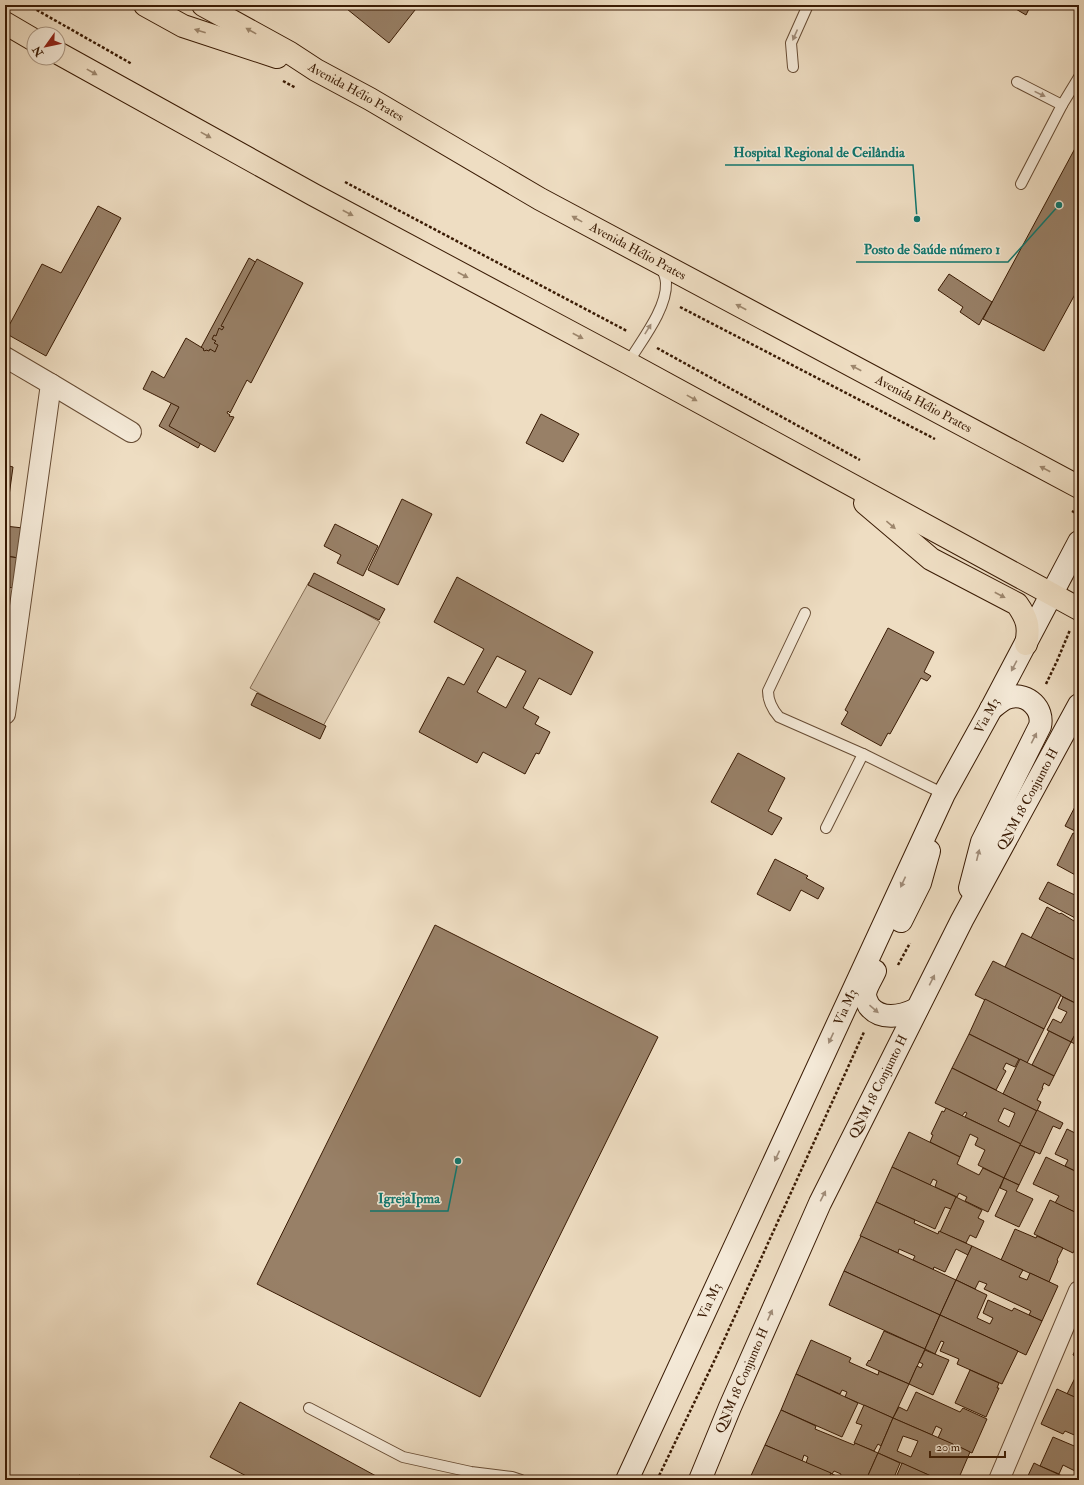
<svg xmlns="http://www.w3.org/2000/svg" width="1084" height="1485" viewBox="0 0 1084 1485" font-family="'IM FELL Double Pica',serif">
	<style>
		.green { fill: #cfbca2; stroke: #846c53 }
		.building { fill: #988067; stroke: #3a1b04; fill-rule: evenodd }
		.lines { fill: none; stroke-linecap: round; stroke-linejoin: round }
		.lane-casing { stroke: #674c34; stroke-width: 12 }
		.street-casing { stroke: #674c34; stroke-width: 22 }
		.secondary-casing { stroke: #3a1b04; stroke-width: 24 }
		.primary-casing { stroke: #3a1b04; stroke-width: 24 }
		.path { stroke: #3a1b04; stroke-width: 2.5; stroke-dasharray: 3 2; stroke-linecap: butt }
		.lane { stroke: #f4e9d7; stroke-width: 10 }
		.street { stroke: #f4e9d7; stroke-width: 20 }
		.secondary { stroke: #f4e9d7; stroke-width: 22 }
		.primary { stroke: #eeddc2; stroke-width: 22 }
		.oneway { fill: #9d866c }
		.oneway2 { fill: #a08c78 }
		.labels { text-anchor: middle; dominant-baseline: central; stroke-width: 3; stroke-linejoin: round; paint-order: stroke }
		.street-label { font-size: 13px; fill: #3a1b04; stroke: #f4e9d7 }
		.leader { fill: none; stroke: #0f766e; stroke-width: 1.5 }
		.callout-dot { fill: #0f766e; stroke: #f4e9d7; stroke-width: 1.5 }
		.callout-label { font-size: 14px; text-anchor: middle; font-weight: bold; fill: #0f766e; stroke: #f4e9d7; stroke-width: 3; stroke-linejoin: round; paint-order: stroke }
	</style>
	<rect width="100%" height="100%" fill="#eeddc2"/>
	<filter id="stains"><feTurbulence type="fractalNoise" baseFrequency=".005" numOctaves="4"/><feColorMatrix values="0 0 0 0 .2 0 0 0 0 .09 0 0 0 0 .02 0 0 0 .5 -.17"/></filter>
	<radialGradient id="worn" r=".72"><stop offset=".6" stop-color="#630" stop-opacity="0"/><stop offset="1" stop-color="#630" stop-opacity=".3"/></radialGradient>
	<!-- green -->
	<polygon class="green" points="309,582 380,622 322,728 250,688"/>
	<!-- building -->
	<g class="building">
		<polygon points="342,5 419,5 389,43"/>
		<polygon points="1009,5 1031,5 1026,15"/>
		<polygon points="1079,141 1079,287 1044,351 983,319"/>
		<polygon points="98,206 121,218 46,356 5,333 42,264 61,273"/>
		<polygon points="249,258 291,284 198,448 159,426"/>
		<polygon points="257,259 303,283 251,383 247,380 230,413 228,411 227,413 230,415 229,416 234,417 215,452 169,426 179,407 143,389 152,371 164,378 186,338 204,349 203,350 205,351 206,350 209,351 210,349 215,352 218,345 214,343 216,341 212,339 214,335 216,336 219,328 222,330 224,327 221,326"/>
		<polygon points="949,274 992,302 979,325 960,312 963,307 938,290"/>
		<polygon points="541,414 579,434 563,462 526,443"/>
		<polygon points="5,465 13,467 9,496 5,496"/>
		<polygon points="5,496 9,496 5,526"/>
		<polygon points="402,499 432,514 398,585 368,570"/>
		<polygon points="335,524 378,546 363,576 337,563 341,555 324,546"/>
		<polygon points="5,526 23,528 19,558 5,556"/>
		<polygon points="5,556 19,558 15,588 5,587"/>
		<polygon points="314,573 385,609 379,620 308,585"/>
		<path d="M457 577 593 652 571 695 539 678 523 708 539 717 535 724 550 732 539 754 536 753 525 774 483 752 477 763 419 732 448 677 464 685 484 649 434 622ZM497 656 526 671 506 708 477 692Z"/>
		<polygon points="888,628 934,652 924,672 931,676 927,681 921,678 890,734 888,733 881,746 841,724 848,712 845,710"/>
		<polygon points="257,693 326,726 320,739 251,705"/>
		<polygon points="738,753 785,778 768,811 782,818 772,835 711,802"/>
		<polygon points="1079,799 1079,833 1065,826"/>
		<polygon points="1073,833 1079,836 1079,877 1057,865"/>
		<polygon points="775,859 808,876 806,878 824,888 818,899 801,890 790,911 757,894"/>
		<polygon points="1048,882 1079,897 1079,920 1039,899"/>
		<polygon points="1047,907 1060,914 1061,913 1074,921 1075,919 1079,921 1079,962 1031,938"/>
		<polygon points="435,925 658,1037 480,1397 257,1284"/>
		<polygon points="1022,933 1079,962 1079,1005 1005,967"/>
		<polygon points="993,961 1061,995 1044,1029 975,995"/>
		<polygon points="1063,997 1079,1005 1079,1027 1071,1042 1047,1030 1053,1019 1061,1023 1067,1012 1058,1008"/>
		<polygon points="985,999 1044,1029 1027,1063 969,1034"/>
		<polygon points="1079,1027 1079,1046 1071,1042"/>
		<polygon points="1049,1031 1071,1042 1054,1076 1032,1065"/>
		<polygon points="969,1034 1019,1059 1015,1067 1006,1063 1003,1069 1006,1071 996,1090 952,1068"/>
		<polygon points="1020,1059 1054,1076 1049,1086 1044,1083 1042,1088 1043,1088 1037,1100 1041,1102 1037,1111 1003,1094"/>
		<path d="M952 1068 1037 1111 1021 1144 965 1117 967 1113 965 1112 962 1116 935 1103ZM1004 1108 1015 1113 1009 1127 998 1121Z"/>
		<polygon points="946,1108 1021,1144 1004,1178 978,1165 985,1150 975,1145 978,1138 970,1134 960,1157 930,1142 933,1135 931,1134 942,1111 944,1112"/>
		<polygon points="1037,1110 1063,1123 1060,1129 1053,1126 1040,1154 1020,1145"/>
		<polygon points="1067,1129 1079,1135 1079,1173 1065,1166 1068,1160 1055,1154"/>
		<polygon points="909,1132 960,1157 957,1164 979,1175 983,1168 1004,1178 988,1212 965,1201 967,1197 959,1193 957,1197 935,1187 937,1181 933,1179 930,1185 892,1167"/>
		<polygon points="1020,1145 1035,1152 1019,1185 1004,1178"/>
		<polygon points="1046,1157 1079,1173 1079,1214 1055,1203 1059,1196 1033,1184"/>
		<polygon points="892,1167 956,1197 951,1209 945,1207 935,1229 876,1202"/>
		<polygon points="1004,1178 1019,1185 1016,1191 1033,1199 1019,1227 995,1216 1007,1191 1000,1188"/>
		<polygon points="956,1197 982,1210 978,1218 984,1221 976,1238 970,1235 966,1243 940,1232"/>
		<polygon points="1050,1200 1079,1214 1079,1241 1073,1253 1034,1234"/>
		<polygon points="876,1202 915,1220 914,1223 938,1234 939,1231 972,1246 968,1255 956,1249 945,1272 934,1267 933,1270 913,1260 915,1256 899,1249 898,1253 860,1236"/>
		<polygon points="1015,1229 1036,1238 1037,1236 1063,1248 1057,1260 1058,1261 1049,1282 1001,1260"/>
		<polygon points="861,1236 956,1280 940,1315 844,1271"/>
		<polygon points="972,1246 1023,1270 1019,1277 1027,1280 1030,1273 1058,1286 1042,1321 1029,1315 1031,1311 984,1289 987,1284 979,1281 975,1289 956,1280"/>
		<polygon points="844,1271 940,1315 925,1349 829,1305"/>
		<polygon points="956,1280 987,1295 977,1318 990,1324 993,1318 983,1313 988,1300 1012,1311 1014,1308 1042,1321 1026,1355 940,1315"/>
		<polygon points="940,1315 1018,1351 1002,1384 957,1364 959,1359 940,1351 944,1342 941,1341 935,1354 925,1349"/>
		<polygon points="884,1331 925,1349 909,1384 866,1365 869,1360 870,1361"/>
		<polygon points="811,1340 851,1358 849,1362 878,1375 879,1371 909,1384 893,1418 845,1397 847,1392 842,1390 840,1394 796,1374"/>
		<polygon points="1079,1342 1079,1358 1073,1355"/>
		<polygon points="925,1350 949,1360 933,1395 909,1384 917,1366 921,1368 923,1364 919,1362"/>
		<polygon points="970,1370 999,1383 997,1388 999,1388 986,1417 955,1403"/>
		<polygon points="1079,1370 1079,1399 1067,1394"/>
		<polygon points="796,1374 858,1403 842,1437 781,1410"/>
		<polygon points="1057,1389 1079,1399 1079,1437 1065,1431 1063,1434 1041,1424"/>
		<polygon points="916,1392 960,1412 963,1408 987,1419 972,1453 938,1438 942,1429 936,1426 932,1435 893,1418 899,1407 907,1411"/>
		<polygon points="240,1402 376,1476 374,1480 254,1480 210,1457"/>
		<polygon points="864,1405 893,1418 881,1446 878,1444 874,1451 854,1443 862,1425 856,1423"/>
		<polygon points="781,1410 816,1426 815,1429 854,1445 855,1443 878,1453 866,1480 846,1480 840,1477 841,1474 834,1471 832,1474 806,1463 808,1457 804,1455 802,1461 765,1445"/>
		<path d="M893 1418 953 1444 951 1447 959 1451 960 1447 970 1452 958 1480H940L878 1453ZM903 1436 918 1441 911 1457 897 1451Z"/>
		<polygon points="1053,1437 1079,1448 1079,1473 1063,1465 1059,1474 1040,1466"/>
		<polygon points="765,1445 831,1473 828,1480 749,1480"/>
		<polygon points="878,1453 900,1463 893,1480 866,1480"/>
		<polygon points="902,1463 940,1480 895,1480"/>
		<polygon points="1034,1463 1040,1466 1071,1480 1026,1480"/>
		<polygon points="831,1473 832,1474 846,1480 828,1480"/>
		<polygon points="79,1475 92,1480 76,1480"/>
	</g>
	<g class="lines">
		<defs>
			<g id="lane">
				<polyline points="793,67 791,43 808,5"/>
				<polyline points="1017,82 1062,105"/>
				<polyline points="1021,184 1062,105 1079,77"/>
				<path d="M628 363C641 341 667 309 666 283 666 277 663 271 660 265"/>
				<path d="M805 613 768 691C768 701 772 709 779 717L863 754"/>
				<polyline points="826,828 863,754 944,794"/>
				<polyline points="309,1408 403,1457 471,1472 512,1477 521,1480"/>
			</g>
			<g id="street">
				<polyline points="5,357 51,384 5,714"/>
				<polyline points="51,384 131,432"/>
				<polyline points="999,1480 1079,1291"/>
			</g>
			<g id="secondary">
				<path d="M970 888 982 842 1040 726C1044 709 1028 693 1010 697 1003 698 997 704 991 709"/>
				<polyline points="901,921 920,883 929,851"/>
				<path d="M875 971C872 978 866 986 865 994 865 999 867 1002 869 1006 881 1021 902 1016 917 1009"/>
				<path id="s1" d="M627 1480 944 794 991 709 1079 542"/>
				<path id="s2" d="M700 1480 730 1407 820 1203 962 920 1079 705"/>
			</g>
			<g id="primary">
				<polyline points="145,5 183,26 277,57"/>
				<path id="s3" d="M203 5 290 53 316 70 370 99 540 199 1079 487"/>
				<polyline points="5,23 34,40"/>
				<polyline points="58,53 314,195 628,363 1079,609"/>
				<path d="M865 503 931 559 1017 604C1027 618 1030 627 1026 644"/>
			</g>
		</defs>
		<!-- lane casing -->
		<use href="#lane" class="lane-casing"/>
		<!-- street casing -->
		<use href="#street" class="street-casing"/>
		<!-- secondary casing -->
		<use href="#secondary" class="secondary-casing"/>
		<!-- primary casing -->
		<use href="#primary" class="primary-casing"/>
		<!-- path -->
		<g class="path">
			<polyline points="28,5 132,64"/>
			<polyline points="283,81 296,88"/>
			<polyline points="345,182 627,331"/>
			<polyline points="680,307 935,439"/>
			<polyline points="657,348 860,460"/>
			<polyline points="1072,511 1079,515"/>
			<polyline points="1046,684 1057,661 1070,630"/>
			<polyline points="898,965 910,943"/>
			<polyline points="657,1480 719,1351 864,1032"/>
		</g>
		<!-- lane -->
		<use href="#lane" class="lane"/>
		<!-- street -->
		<use href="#street" class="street"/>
		<!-- secondary -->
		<use href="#secondary" class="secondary"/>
		<!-- primary -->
		<use href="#primary" class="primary"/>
	</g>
	<!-- one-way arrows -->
	<defs><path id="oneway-solid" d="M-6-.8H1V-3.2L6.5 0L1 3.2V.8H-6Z"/></defs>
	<g class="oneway">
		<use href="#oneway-solid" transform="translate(200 31) rotate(-162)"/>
		<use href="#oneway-solid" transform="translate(251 31) rotate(-151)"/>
		<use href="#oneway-solid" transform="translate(92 72) rotate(29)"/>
		<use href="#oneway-solid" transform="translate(206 135) rotate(29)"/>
		<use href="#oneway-solid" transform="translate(348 213) rotate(28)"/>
		<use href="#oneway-solid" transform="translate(577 219) rotate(-151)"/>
		<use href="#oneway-solid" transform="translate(463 275) rotate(28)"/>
		<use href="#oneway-solid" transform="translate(741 307) rotate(-152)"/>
		<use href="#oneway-solid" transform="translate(578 336) rotate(28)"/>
		<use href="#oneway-solid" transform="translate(856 368) rotate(-152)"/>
		<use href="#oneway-solid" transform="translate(692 398) rotate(29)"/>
		<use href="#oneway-solid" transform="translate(1045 469) rotate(-152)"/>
		<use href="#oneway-solid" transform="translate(891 525) rotate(40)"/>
		<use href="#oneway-solid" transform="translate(1000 595) rotate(28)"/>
	</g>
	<g class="oneway2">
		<use href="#oneway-solid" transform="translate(795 35) rotate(114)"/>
		<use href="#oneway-solid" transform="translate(1040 94) rotate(26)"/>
		<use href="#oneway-solid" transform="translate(648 329) rotate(-58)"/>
		<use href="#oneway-solid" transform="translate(1014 666) rotate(118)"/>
		<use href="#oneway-solid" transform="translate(1034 738) rotate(-63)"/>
		<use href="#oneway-solid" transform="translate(978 855) rotate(-76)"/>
		<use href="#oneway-solid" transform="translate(903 882) rotate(115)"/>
		<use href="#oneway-solid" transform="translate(932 980) rotate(-63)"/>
		<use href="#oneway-solid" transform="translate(874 1009) rotate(41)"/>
		<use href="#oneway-solid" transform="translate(831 1038) rotate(115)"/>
		<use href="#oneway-solid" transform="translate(777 1156) rotate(115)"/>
		<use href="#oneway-solid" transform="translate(823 1196) rotate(-63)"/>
		<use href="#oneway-solid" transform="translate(770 1315) rotate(-66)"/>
	</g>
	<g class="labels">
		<!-- street labels -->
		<g class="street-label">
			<text stroke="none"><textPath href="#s3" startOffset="176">Avenida Hélio Prates</textPath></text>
			<text stroke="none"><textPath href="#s3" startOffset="500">Avenida Hélio Prates</textPath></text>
			<text stroke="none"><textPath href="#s3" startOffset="824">Avenida Hélio Prates</textPath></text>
			<text stroke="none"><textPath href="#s1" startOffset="845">Via M3</textPath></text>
			<text stroke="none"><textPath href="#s2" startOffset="756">QNM 18 Conjunto H</textPath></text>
			<text stroke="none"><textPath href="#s1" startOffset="521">Via M3</textPath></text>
			<text stroke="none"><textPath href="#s2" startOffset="432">QNM 18 Conjunto H</textPath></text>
			<text stroke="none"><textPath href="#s1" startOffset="197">Via M3</textPath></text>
			<text stroke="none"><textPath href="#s2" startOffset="108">QNM 18 Conjunto H</textPath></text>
		</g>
	</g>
	<!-- callouts -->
	<path class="leader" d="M917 219L913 165H725M1059 205L1008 262H856M458 1161L448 1211H370"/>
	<g class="callout-dot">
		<circle cx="917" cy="219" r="4"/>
		<circle cx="1059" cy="205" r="4"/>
		<circle cx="458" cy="1161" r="4"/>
	</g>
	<g class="callout-label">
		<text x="819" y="157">Hospital Regional de Ceilândia</text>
		<text x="932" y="254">Posto de Saúde número 1</text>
		<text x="409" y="1203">IgrejaIpma</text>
	</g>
	<!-- margin -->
	<rect width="1084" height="1485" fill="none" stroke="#eeddc2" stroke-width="20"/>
	<rect x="6" y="6" width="1072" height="1473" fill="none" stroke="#3a1b04" stroke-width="2"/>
	<rect x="10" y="10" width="1064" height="1465" fill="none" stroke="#3a1b04"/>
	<!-- north arrow -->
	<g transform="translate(46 46) rotate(237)"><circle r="19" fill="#f4e9d7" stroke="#aa9783"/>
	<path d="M0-3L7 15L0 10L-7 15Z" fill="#8f2418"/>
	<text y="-6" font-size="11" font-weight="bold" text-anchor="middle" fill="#3a1b04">N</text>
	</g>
	<!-- scale -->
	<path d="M930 1451v6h75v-6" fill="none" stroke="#3a1b04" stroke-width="2"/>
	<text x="936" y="1451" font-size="12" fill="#3a1b04" stroke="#f4e9d7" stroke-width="3" paint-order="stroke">20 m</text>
	<rect width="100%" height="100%" filter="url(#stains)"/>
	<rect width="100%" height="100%" fill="url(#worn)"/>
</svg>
